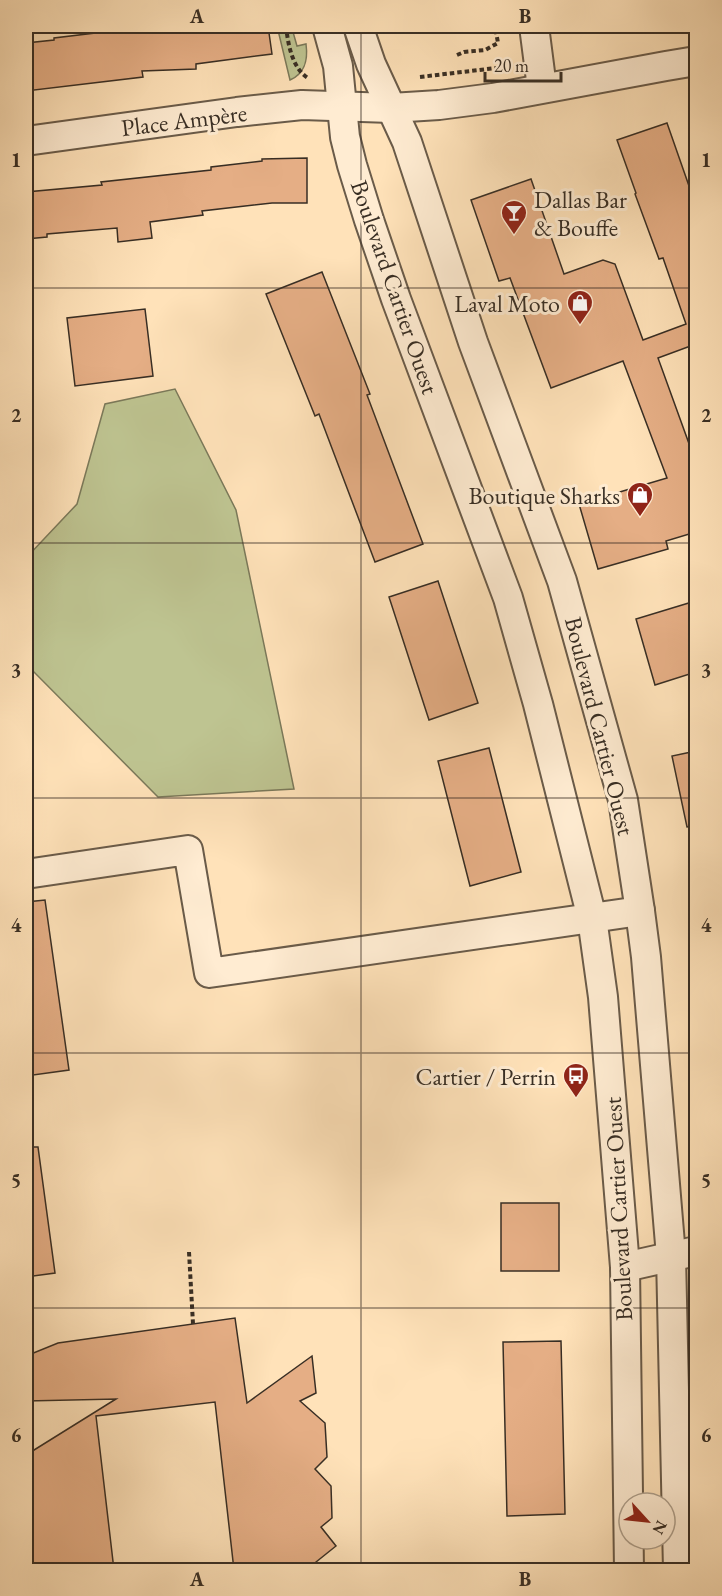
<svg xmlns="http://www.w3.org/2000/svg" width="722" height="1596" viewBox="0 0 722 1596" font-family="'EB Garamond',serif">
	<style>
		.green { fill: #bec491; stroke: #7b795a; stroke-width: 1.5 }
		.building { fill: #e5ae85; stroke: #382e24; stroke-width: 1.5 }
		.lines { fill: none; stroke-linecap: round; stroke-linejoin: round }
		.minor-casing { stroke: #6a5b49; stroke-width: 32 }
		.path { stroke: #382e24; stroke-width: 4; stroke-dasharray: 4.5 3; stroke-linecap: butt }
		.minor { stroke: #ffecd2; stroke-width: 28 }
		.grid { fill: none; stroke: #382e24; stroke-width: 1.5; stroke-opacity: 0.55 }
		.labels { text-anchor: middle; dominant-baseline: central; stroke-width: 6; stroke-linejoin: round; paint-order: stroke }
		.street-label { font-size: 24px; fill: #382e24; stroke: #ffecd2 }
		.poi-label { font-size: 24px; fill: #382e24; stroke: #ffecd2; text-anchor: end }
		.neatline { fill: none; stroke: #382e24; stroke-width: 2 }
		.grid-label { font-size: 20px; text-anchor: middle; font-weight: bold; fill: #382e24 }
	</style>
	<rect width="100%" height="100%" fill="#ffe2b9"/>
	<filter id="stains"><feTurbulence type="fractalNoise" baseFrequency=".00333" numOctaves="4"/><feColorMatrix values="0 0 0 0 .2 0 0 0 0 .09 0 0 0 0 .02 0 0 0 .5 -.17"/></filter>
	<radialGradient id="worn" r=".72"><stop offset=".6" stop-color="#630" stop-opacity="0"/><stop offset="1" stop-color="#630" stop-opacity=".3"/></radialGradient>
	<!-- green -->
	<g class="green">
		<path d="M277 26H300L301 29 293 32 297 46 306 44C308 59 306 73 290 80Z"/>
		<polygon points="175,389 236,510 294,789 158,797 28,666 26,628 26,558 77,504 105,404"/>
	</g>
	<!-- building -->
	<g class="building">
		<polygon points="154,26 268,26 272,54 196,64 196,69 142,71 143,77 26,91 26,43 54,40 54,38"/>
		<polygon points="667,123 696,206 696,344 658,358 696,463 696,532 666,541 668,549 598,569 579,504 667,478 623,361 551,388 510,278 499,281 471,200 531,179 564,274 603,260 615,264 643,340 686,324 663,258 659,259 635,194 636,193 617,140"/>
		<polygon points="307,158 307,203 272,203 202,211 203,215 150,222 152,238 118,242 117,228 47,234 47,237 26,239 26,192 102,185 101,182 211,170 211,167 262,161 262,159"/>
		<polygon points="322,272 370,394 367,395 423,544 375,562 319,414 315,416 266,294"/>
		<polygon points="145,309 153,376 75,386 67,318"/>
		<polygon points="438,581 478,703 429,720 389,597"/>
		<polygon points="692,602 696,618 696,672 655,685 636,619"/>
		<polygon points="489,748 521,872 470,886 438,761"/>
		<polygon points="696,751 696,826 687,827 672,756"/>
		<polygon points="45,900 69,1070 26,1076 26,902"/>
		<polygon points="26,1147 38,1147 55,1273 26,1277"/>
		<rect x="501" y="1203" width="58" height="68"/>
		<polygon points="235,1318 247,1403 312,1356 316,1393 300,1401 325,1423 327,1457 315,1469 331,1486 332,1518 321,1527 336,1546 306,1570 234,1570 215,1402 96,1416 114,1570 26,1570 26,1455 116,1399 26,1401 26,1356 58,1343"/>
		<polygon points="561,1341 565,1514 507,1516 503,1342"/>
	</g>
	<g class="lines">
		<defs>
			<g id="minor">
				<polyline points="327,26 338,66 345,137 352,165 369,220 396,299 508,598 538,704 592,918 603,997 625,1267 629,1570"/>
				<polyline points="358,26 371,64 407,142 473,342 562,581 623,800 640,911 646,957 671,1256 678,1570"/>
				<polyline points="534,26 542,88"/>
				<polyline points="26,141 237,112 302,105 391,108 439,105 493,98 666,66 696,61"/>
				<polyline points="26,874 188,850 209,973 640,911"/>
				<polyline points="625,1267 696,1251"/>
			</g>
		</defs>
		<!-- minor casing -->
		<use href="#minor" class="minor-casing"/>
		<!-- path -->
		<g class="path">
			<path d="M286 26C288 44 292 68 308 78"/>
			<polyline points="433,30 465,26"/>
			<polyline points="457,55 464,52 485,50 498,43 495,26"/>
			<polyline points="420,77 496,68"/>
			<polyline points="189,1252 193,1324"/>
		</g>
		<!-- minor -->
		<use href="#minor" class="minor"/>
	</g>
	<!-- grid -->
	<path class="grid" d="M361 26V1570M26 288H696M26 543H696M26 798H696M26 1053H696M26 1308H696"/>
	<!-- icons -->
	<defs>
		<symbol id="bar-pin" viewBox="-11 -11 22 30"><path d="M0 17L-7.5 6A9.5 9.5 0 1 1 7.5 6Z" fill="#8f2418" stroke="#ffecd2"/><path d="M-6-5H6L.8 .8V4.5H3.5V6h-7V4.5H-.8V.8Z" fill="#fff"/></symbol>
		<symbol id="shop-pin" viewBox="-11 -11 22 30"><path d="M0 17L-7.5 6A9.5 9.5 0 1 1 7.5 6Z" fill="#8f2418" stroke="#ffecd2"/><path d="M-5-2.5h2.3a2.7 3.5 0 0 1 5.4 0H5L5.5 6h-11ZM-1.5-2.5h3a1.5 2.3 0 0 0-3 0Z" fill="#fff"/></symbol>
		<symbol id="bus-pin" viewBox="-11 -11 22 30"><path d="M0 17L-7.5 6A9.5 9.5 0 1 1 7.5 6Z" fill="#8f2418" stroke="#ffecd2"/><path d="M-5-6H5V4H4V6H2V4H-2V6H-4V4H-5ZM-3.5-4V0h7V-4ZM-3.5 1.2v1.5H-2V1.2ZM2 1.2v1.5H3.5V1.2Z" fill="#fff"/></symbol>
	</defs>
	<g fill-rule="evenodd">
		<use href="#bar-pin" x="499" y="198" width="30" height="40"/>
		<use href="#shop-pin" x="565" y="288" width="30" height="40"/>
		<use href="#shop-pin" x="625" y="480" width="30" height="40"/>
		<use href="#bus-pin" x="561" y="1061" width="30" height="40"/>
	</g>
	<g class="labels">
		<!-- street labels -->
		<g class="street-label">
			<text transform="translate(184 120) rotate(-7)">Place Ampère</text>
			<text transform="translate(395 287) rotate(71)">Boulevard Cartier Ouest</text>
			<text transform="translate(600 726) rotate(76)">Boulevard Cartier Ouest</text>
			<text transform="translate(618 1209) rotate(-93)">Boulevard Cartier Ouest</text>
		</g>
		<!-- poi labels -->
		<g class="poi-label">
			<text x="534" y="199" text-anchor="start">Dallas Bar<tspan x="534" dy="28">&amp; Bouffe</tspan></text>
			<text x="560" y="303">Laval Moto</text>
			<text x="620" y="495">Boutique Sharks</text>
			<text x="556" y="1076">Cartier / Perrin</text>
		</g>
	</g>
	<!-- margin -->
	<rect width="722" height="1596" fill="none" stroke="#ffe2b9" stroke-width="66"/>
	<!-- north arrow -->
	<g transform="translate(647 1521) rotate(117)"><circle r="28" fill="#ffecd2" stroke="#afa08c" stroke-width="1.5"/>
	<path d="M0-4.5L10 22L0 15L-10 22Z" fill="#8f2418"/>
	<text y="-9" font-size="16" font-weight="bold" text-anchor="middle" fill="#382e24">N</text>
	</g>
	<!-- scale -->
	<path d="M485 72v9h76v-9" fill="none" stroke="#382e24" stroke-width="3"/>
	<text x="494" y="72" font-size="18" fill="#382e24" stroke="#ffecd2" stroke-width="4.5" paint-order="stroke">20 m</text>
	<rect x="33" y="33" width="656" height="1530" class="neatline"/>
	<g class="grid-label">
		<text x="197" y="23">A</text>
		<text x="525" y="23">B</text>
		<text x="16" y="167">1</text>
		<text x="706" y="167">1</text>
		<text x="16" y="422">2</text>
		<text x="706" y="422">2</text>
		<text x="16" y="677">3</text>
		<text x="706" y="677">3</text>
		<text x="16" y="932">4</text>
		<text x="706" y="932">4</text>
		<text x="16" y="1187">5</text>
		<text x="706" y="1187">5</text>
		<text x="16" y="1442">6</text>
		<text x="706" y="1442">6</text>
		<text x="197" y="1586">A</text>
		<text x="525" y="1586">B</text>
	</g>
	<rect width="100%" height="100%" filter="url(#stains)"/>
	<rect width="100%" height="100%" fill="url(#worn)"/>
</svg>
